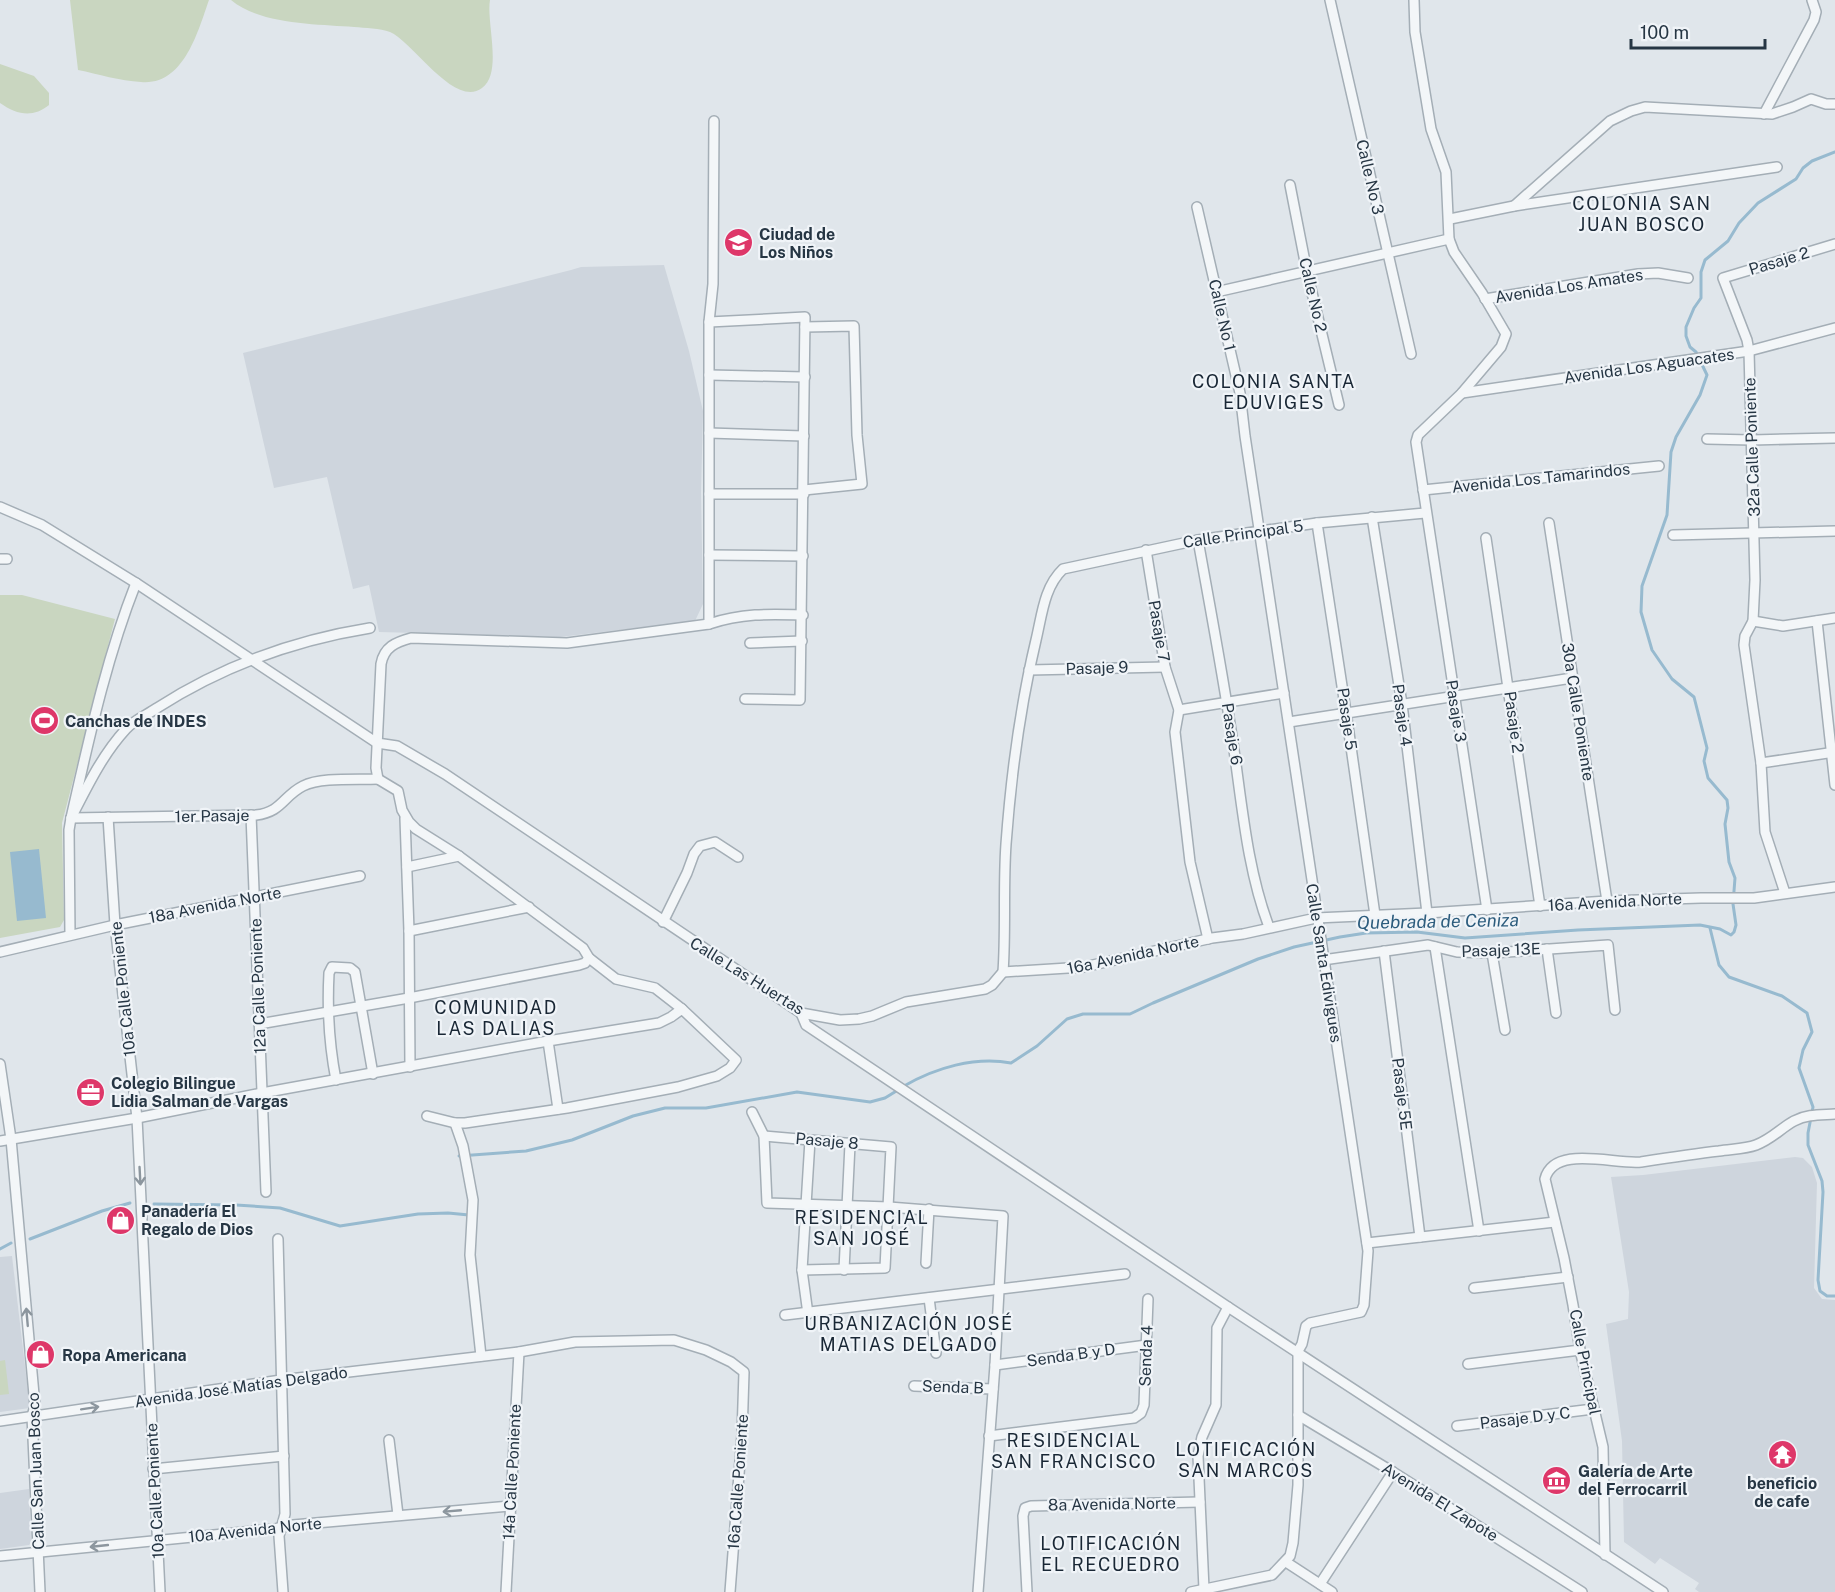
<svg xmlns="http://www.w3.org/2000/svg" width="1835" height="1592" viewBox="0 0 1835 1592" font-family="'Public Sans',sans-serif">
	<style>
		.built { fill: #ced5dd }
		.green { fill: #c9d6c0 }
		.water { fill: #97bacf }
		.lines { fill: none; stroke-linecap: round; stroke-linejoin: round }
		.stream { stroke: #97bacf; stroke-width: 3 }
		.minor-casing { stroke: #a4aeb6; stroke-width: 12 }
		.minor { stroke: #f3f6f8; stroke-width: 9 }
		.oneway { stroke: #8c969e }
		.labels { text-anchor: middle; dominant-baseline: central; stroke-width: 4.5; stroke-linejoin: round; paint-order: stroke }
		.street-label { font-size: 16px; fill: #263644; stroke: #f0f4f8 }
		.poi-label { font-size: 16px; font-weight: bold; fill: #263644; stroke: #f0f4f8; text-anchor: start }
		.neighbourhood-label { font-size: 18px; letter-spacing: 1.5px; fill: #192735; stroke: #f0f4f8 }
		.water-label { font-size: 18px; font-style: italic; fill: #2c5c7d; stroke: #f0f4f8 }
	</style>
	<rect width="100%" height="100%" fill="#e0e6eb"/>
	<!-- built -->
	<g class="built">
		<polygon points="664,265 689,351 703,411 701,493 703,604 695,621 560,637 379,632 369,585 353,589 327,477 274,488 243,353 571,270 581,267"/>
		<polygon points="1795,1157 1803,1158 1812,1167 1817,1183 1814,1288 1822,1299 1835,1300 1835,1592 1699,1592 1695,1589 1699,1583 1660,1558 1655,1564 1624,1542 1622,1441 1606,1324 1628,1319 1629,1292 1611,1177 1643,1175"/>
		<polygon points="12,1256 30,1408 0,1412 0,1257"/>
		<polygon points="29,1489 31,1543 29,1545 0,1549 0,1493"/>
	</g>
	<!-- green -->
	<g class="green">
		<path d="M70 0H209C198 31 184 86 141 82 120 81 98 74 78 70Z"/>
		<path d="M231 0H490C486 22 503 73 482 88 455 109 413 42 390 32 380 28 365 28 354 27 318 24 261 25 231 0Z"/>
		<path d="M0 64 34 76 49 93V105C33 118 17 115 0 103Z"/>
		<polygon points="0,595 22,595 115,619 62,823 64,920 60,927 0,938"/>
		<polygon points="5,1360 9,1394 0,1395 0,1361"/>
	</g>
	<!-- water -->
	<polygon class="water" points="39,849 46,918 17,921 10,852"/>
	<g class="lines">
		<!-- stream -->
		<g class="stream">
			<polyline points="1710,928 1719,965 1729,977 1782,996 1807,1013 1812,1032 1803,1050 1799,1068 1813,1107 1808,1133 1808,1145 1822,1181 1823,1192 1818,1280 1820,1291 1827,1296 1835,1296"/>
			<path d="M904 1086C935 1068 975 1056 1011 1063L1037 1046 1067 1019 1083 1014H1130L1153 1003 1258 959 1294 947 1340 937 1366 933 1417 932 1465 938 1578 930 1700 925 1720 929 1731 935 1734 932 1736 925 1733 904 1735 878 1729 862 1725 824 1728 808 1727 800 1708 778 1704 761 1707 748 1694 697 1672 679 1652 650 1641 612 1642 586 1667 515 1671 452 1676 437 1700 395 1707 375 1696 352 1690 347 1686 336V327L1694 308 1701 298V272L1705 260 1728 241 1739 223 1758 203 1796 179 1803 168 1812 161 1835 152"/>
			<polyline points="459,1156 526,1151 572,1140 633,1116 665,1108 706,1108 797,1092 870,1102 885,1098 898,1090"/>
			<polyline points="154,1204 236,1205 280,1208 340,1226 418,1214 448,1213 469,1215"/>
			<polyline points="30,1239 102,1211 130,1203"/>
			<polyline points="0,1249 11,1243"/>
		</g>
		<defs>
			<g id="minor">
				<polyline points="1330,0 1411,354"/>
				<polyline points="1414,0 1415,32 1431,129 1446,172 1449,239 1454,252 1482,293 1506,334 1501,347 1462,393 1418,435 1416,442 1487,910"/>
				<polyline points="1764,114 1814,20 1816,12 1812,0"/>
				<polyline points="1290,185 1307,272 1339,405"/>
				<polyline points="1514,206 1610,121 1631,111 1645,107 1772,114 1793,107 1811,99 1826,104 1835,104"/>
				<polyline points="1450,219 1514,206 1777,167"/>
				<polyline points="1216,292 1449,239"/>
				<polyline points="1485,299 1638,274 1658,273 1688,278"/>
				<polyline points="709,322 805,317 800,700 745,699"/>
				<polyline points="709,375 805,377"/>
				<polyline points="1462,393 1749,351 1835,328"/>
				<polyline points="709,433 804,436"/>
				<polyline points="1707,439 1752,440 1835,438"/>
				<polyline points="804,490 862,484 857,435 854,326 805,327"/>
				<polyline points="1423,490 1659,466"/>
				<polyline points="709,494 804,494"/>
				<path d="M0 507 42 525 136 583 377 743 397 746 445 774 801 1013 840 1020 859 1019 872 1016 906 1002 985 989 992 985 1003 972C1006 930 1003 887 1006 844 1011 776 1020 707 1036 640 1042 615 1044 587 1063 569L1198 540 1317 523 1425 513"/>
				<polyline points="1372,517 1402,704 1427,913"/>
				<polyline points="1317,523 1346,712 1375,915"/>
				<polyline points="1549,523 1607,901"/>
				<polyline points="1673,535 1835,531"/>
				<polyline points="1486,538 1540,906"/>
				<path d="M1198 540C1210 607 1223 675 1233 743 1242 804 1247 869 1269 927"/>
				<polyline points="1146,550 1165,667 1179,710 1175,732 1190,862 1208,939"/>
				<polyline points="709,555 803,556"/>
				<polyline points="0,559 7,559"/>
				<polyline points="1753,621 1783,626 1835,618"/>
				<polyline points="1817,621 1835,785"/>
				<polyline points="709,624 709,322 713,284 714,121"/>
				<polyline points="750,643 802,641"/>
				<polyline points="1029,670 1165,667"/>
				<polyline points="1179,710 1284,693"/>
				<polyline points="1289,722 1572,678"/>
				<polyline points="1761,763 1835,752"/>
				<polyline points="251,815 266,1192"/>
				<polyline points="108,817 115,925 137,1118 160,1592"/>
				<path d="M71 818 256 815C282 812 283 796 303 786 321 777 356 780 378 779L376 768 381 664C384 647 396 642 411 638L567 643 709 624C742 613 769 614 803 615"/>
				<path d="M71 818C87 787 102 755 126 729 134 720 147 715 157 708 221 667 295 640 370 628"/>
				<polyline points="405,818 409,931 410,1067"/>
				<polyline points="407,867 459,856"/>
				<polyline points="1785,893 1765,832 1761,763 1744,645 1745,636 1753,621 1755,580 1749,351 1747,340 1723,278 1835,244"/>
				<polyline points="663,922 687,873 694,854 700,846 715,842 738,857"/>
				<polyline points="409,931 529,907"/>
				<path d="M70 935 69 830 71 818C89 739 106 659 136 583"/>
				<polyline points="1435,947 1479,1231"/>
				<polyline points="1547,949 1556,1013"/>
				<polyline points="1384,951 1420,1237"/>
				<polyline points="0,952 115,925 360,876"/>
				<polyline points="1492,953 1505,1030"/>
				<polyline points="589,958 616,979 655,988 682,1009"/>
				<polyline points="1323,960 1428,945 1457,952 1492,953 1608,945 1615,1010"/>
				<polyline points="1003,972 1084,967 1212,938 1243,934 1316,918 1427,913 1607,901 1701,898 1754,898 1835,887"/>
				<polyline points="801,1013 806,1025 1228,1307 1663,1592"/>
				<polyline points="259,1024 409,998 579,965 585,963 589,958 583,948 459,856 416,829 409,822 402,810 398,791 378,779"/>
				<polyline points="548,1041 558,1109"/>
				<polyline points="0,1064 11,1139 35,1406 32,1416 40,1592"/>
				<path d="M336 1080C329 1044 327 1010 329 973L332 967 350 968 355 972 373 1074"/>
				<polyline points="752,1112 764,1136 767,1203 889,1207 1003,1216 995,1365 978,1592"/>
				<polyline points="455,1123 463,1146 473,1200 470,1255 481,1356"/>
				<polyline points="764,1136 891,1147 885,1268 802,1270"/>
				<polyline points="0,1141 137,1118 262,1093 548,1041 659,1023 671,1017 682,1009 736,1060 730,1068 717,1076 678,1087 567,1108 465,1123 455,1123 427,1116"/>
				<polyline points="278,1239 285,1514 279,1536 283,1592"/>
				<polyline points="1367,1243 1555,1222"/>
				<polyline points="926,1263 929,1209"/>
				<polyline points="844,1270 850,1144"/>
				<polyline points="1474,1288 1568,1277"/>
				<polyline points="929,1298 936,1353"/>
				<polyline points="808,1314 802,1270 810,1140"/>
				<polyline points="785,1315 1125,1274"/>
				<polyline points="1468,1364 1580,1350"/>
				<polyline points="995,1365 1147,1345"/>
				<polyline points="914,1386 993,1389"/>
				<polyline points="1298,1415 1393,1472 1582,1592"/>
				<polyline points="0,1421 281,1380 519,1352 575,1342 674,1340 706,1350 731,1362 744,1372 742,1435 730,1592"/>
				<polyline points="1457,1426 1593,1409"/>
				<polyline points="989,1436 1134,1418 1141,1413 1144,1405 1148,1299"/>
				<polyline points="389,1440 398,1515"/>
				<polyline points="153,1469 284,1456"/>
				<path d="M1605 1555 1603 1447 1580 1350 1573 1305 1564 1258 1545 1179C1554 1144 1615 1165 1641 1162 1667 1158 1693 1154 1719 1151 1731 1149 1745 1149 1756 1145 1772 1139 1781 1128 1794 1121 1807 1114 1821 1115 1835 1114"/>
				<polyline points="0,1556 274,1529 293,1525 510,1506"/>
				<polyline points="1286,1562 1332,1592"/>
				<polyline points="1320,1584 1393,1472"/>
				<polyline points="1204,1589 1198,1456 1202,1437 1216,1405 1217,1328 1228,1307"/>
				<polyline points="506,1592 519,1352"/>
				<polyline points="1027,1592 1023,1516 1025,1508 1031,1506 1200,1502"/>
				<polyline points="1191,1592 1272,1575 1290,1556 1293,1543 1298,1485 1298,1351 1302,1344 1306,1326 1310,1323 1361,1312 1364,1305 1368,1251 1245,436 1240,393 1197,207"/>
			</g>
		</defs>
		<!-- minor casing -->
		<use href="#minor" class="minor-casing"/>
		<!-- minor -->
		<use href="#minor" class="minor"/>
	</g>
	<!-- one-way arrows -->
	<defs><path id="oneway-shaft" d="M-6 0H5M1.5-3L5.5 0L1.5 3" fill="none" stroke-width="1.6" stroke-linecap="round" stroke-linejoin="round" transform="scale(1.5)"/></defs>
	<g class="oneway">
		<use href="#oneway-shaft" transform="translate(140 1176) rotate(87)"/>
		<use href="#oneway-shaft" transform="translate(27 1317) rotate(-95)"/>
		<use href="#oneway-shaft" transform="translate(90 1408) rotate(-9)"/>
		<use href="#oneway-shaft" transform="translate(452 1511) rotate(175)"/>
		<use href="#oneway-shaft" transform="translate(99 1546) rotate(174)"/>
	</g>
	<!-- icons -->
	<defs>
		<symbol id="school-disc" viewBox="-11 -11 22 22"><circle r="9.5" fill="#de3769" stroke="#f0f4f8"/><path d="M0-5L7-2L0 1L-7-2ZM-4 1L0 2.5L4 1V4Q0 6-4 4Z" fill="#fff"/></symbol>
		<symbol id="stadium-disc" viewBox="-11 -11 22 22"><circle r="9.5" fill="#de3769" stroke="#f0f4f8"/><path d="M0-5a6.5 5 0 1 0 0 10a6.5 5 0 1 0 0-10ZM-3.5-1.8h7v3.6h-7Z" fill="#fff"/></symbol>
		<symbol id="office-disc" viewBox="-11 -11 22 22"><circle r="9.5" fill="#de3769" stroke="#f0f4f8"/><path d="M-6-3h4V-5.5h4V-3h4V5H-6ZM-1-4.5V-3h2v-1.5ZM-6 0V1H6V0Z" fill="#fff"/></symbol>
		<symbol id="shop-disc" viewBox="-11 -11 22 22"><circle r="9.5" fill="#de3769" stroke="#f0f4f8"/><path d="M-5-2.5h2.3a2.7 3.5 0 0 1 5.4 0H5L5.5 6h-11ZM-1.5-2.5h3a1.5 2.3 0 0 0-3 0Z" fill="#fff"/></symbol>
		<symbol id="temple-disc" viewBox="-11 -11 22 22"><circle r="9.5" fill="#de3769" stroke="#f0f4f8"/><path d="M0-6L5-2H3V0L6.5 2.5H4V6H1.5V3h-3V6H-4V2.5H-6.5L-3 0V-2H-5Z" fill="#fff"/></symbol>
		<symbol id="museum-disc" viewBox="-11 -11 22 22"><circle r="9.5" fill="#de3769" stroke="#f0f4f8"/><path d="M0-6L6-3V-2H-6V-3ZM-5-1h2V3h-2ZM-1-1h2V3h-2ZM3-1h2V3H3ZM-6 4H6V6H-6Z" fill="#fff"/></symbol>
	</defs>
	<g fill-rule="evenodd">
		<use href="#school-disc" x="722" y="226" width="33" height="33"/>
		<use href="#stadium-disc" x="28" y="704" width="33" height="33"/>
		<use href="#office-disc" x="74" y="1076" width="33" height="33"/>
		<use href="#shop-disc" x="104" y="1204" width="33" height="33"/>
		<use href="#shop-disc" x="24" y="1338" width="33" height="33"/>
		<use href="#temple-disc" x="1766" y="1438" width="33" height="33"/>
		<use href="#museum-disc" x="1540" y="1464" width="33" height="33"/>
	</g>
	<g class="labels">
		<!-- street labels -->
		<g class="street-label">
			<text transform="translate(1370 177) rotate(77)">Calle No 3</text>
			<text transform="translate(1779 261) rotate(-17)">Pasaje 2</text>
			<text transform="translate(1569 286) rotate(-9)">Avenida Los Amates</text>
			<text transform="translate(1313 295) rotate(77)">Calle No 2</text>
			<text transform="translate(1222 315) rotate(77)">Calle No 1</text>
			<text transform="translate(1649 366) rotate(-8)">Avenida Los Aguacates</text>
			<text transform="translate(1752 447) rotate(-92)">32a Calle Poniente</text>
			<text transform="translate(1541 478) rotate(-6)">Avenida Los Tamarindos</text>
			<text transform="translate(1243 534) rotate(-8)">Calle Principal 5</text>
			<text transform="translate(1159 631) rotate(80)">Pasaje 7</text>
			<text transform="translate(1097 668) rotate(-2)">Pasaje 9</text>
			<text transform="translate(1456 711) rotate(81)">Pasaje 3</text>
			<text transform="translate(1578 712) rotate(81)">30a Calle Poniente</text>
			<text transform="translate(1402 715) rotate(82)">Pasaje 4</text>
			<text transform="translate(1347 719) rotate(82)">Pasaje 5</text>
			<text transform="translate(1514 722) rotate(82)">Pasaje 2</text>
			<text transform="translate(1232 734) rotate(81)">Pasaje 6</text>
			<text transform="translate(212 816) rotate(-1)">1er Pasaje</text>
			<text transform="translate(1615 902) rotate(-3)">16a Avenida Norte</text>
			<text transform="translate(215 905) rotate(-11)">18a Avenida Norte</text>
			<text transform="translate(1501 950) rotate(-2)">Pasaje 13E</text>
			<text transform="translate(1133 955) rotate(-12)">16a Avenida Norte</text>
			<text transform="translate(1324 963) rotate(81)">Calle Santa Edivigues</text>
			<text transform="translate(747 976) rotate(32)">Calle Las Huertas</text>
			<text transform="translate(258 986) rotate(-92)">12a Calle Poniente</text>
			<text transform="translate(123 989) rotate(-96)">10a Calle Poniente</text>
			<text transform="translate(1402 1094) rotate(83)">Pasaje 5E</text>
			<text transform="translate(827 1141) rotate(5)">Pasaje 8</text>
			<text transform="translate(1071 1355) rotate(-8)">Senda B y D</text>
			<text transform="translate(1146 1356) rotate(-88)">Senda 4</text>
			<text transform="translate(1585 1362) rotate(79)">Calle Principal</text>
			<text transform="translate(241 1387) rotate(-8)">Avenida José Matías Delgado</text>
			<text transform="translate(953 1387) rotate(2)">Senda B</text>
			<text transform="translate(1525 1418) rotate(-7)">Pasaje D y C</text>
			<text transform="translate(36 1471) rotate(-92)">Calle San Juan Bosco</text>
			<text transform="translate(512 1472) rotate(-87)">14a Calle Poniente</text>
			<text transform="translate(738 1482) rotate(-86)">16a Calle Poniente</text>
			<text transform="translate(155 1491) rotate(-93)">10a Calle Poniente</text>
			<text transform="translate(1440 1502) rotate(32)">Avenida El Zapote</text>
			<text transform="translate(1112 1504) rotate(-1)">8a Avenida Norte</text>
			<text transform="translate(255 1530) rotate(-6)">10a Avenida Norte</text>
		</g>
		<!-- poi labels -->
		<g class="poi-label">
			<text x="759" y="234">Ciudad de<tspan x="759" dy="18">Los Niños</tspan></text>
			<text x="65" y="721">Canchas de INDES</text>
			<text x="111" y="1083">Colegio Bilingue<tspan x="111" dy="18">Lidia Salman de Vargas</tspan></text>
			<text x="141" y="1211">Panadería El<tspan x="141" dy="18">Regalo de Dios</tspan></text>
			<text x="62" y="1355">Ropa Americana</text>
			<text x="1578" y="1471">Galería de Arte<tspan x="1578" dy="18">del Ferrocarril</tspan></text>
			<text x="1782" y="1483" text-anchor="middle">beneficio<tspan x="1782" dy="18">de cafe</tspan></text>
		</g>
		<!-- neighbourhood labels -->
		<g class="neighbourhood-label">
			<text x="1642" y="203">COLONIA SAN<tspan x="1642" dy="21">JUAN BOSCO</tspan></text>
			<text x="1274" y="381">COLONIA SANTA<tspan x="1274" dy="21">EDUVIGES</tspan></text>
			<text x="496" y="1007">COMUNIDAD<tspan x="496" dy="21">LAS DALIAS</tspan></text>
			<text x="862" y="1217">RESIDENCIAL<tspan x="862" dy="21">SAN JOSÉ</tspan></text>
			<text x="909" y="1323">URBANIZACIÓN JOSÉ<tspan x="909" dy="21">MATIAS DELGADO</tspan></text>
			<text x="1074" y="1440">RESIDENCIAL<tspan x="1074" dy="21">SAN FRANCISCO</tspan></text>
			<text x="1246" y="1449">LOTIFICACIÓN<tspan x="1246" dy="21">SAN MARCOS</tspan></text>
			<text x="1111" y="1543">LOTIFICACIÓN<tspan x="1111" dy="21">EL RECUEDRO</tspan></text>
		</g>
		<!-- water labels -->
		<g class="water-label">
			<text transform="translate(1438 921) rotate(-1)">Quebrada de Ceniza</text>
		</g>
	</g>
	<!-- scale -->
	<path d="M1631 39v9h134v-9" fill="none" stroke="#263644" stroke-width="3"/>
	<text x="1640" y="39" font-size="18" fill="#263644" stroke="#f0f4f8" stroke-width="4.5" paint-order="stroke">100 m</text>
</svg>
